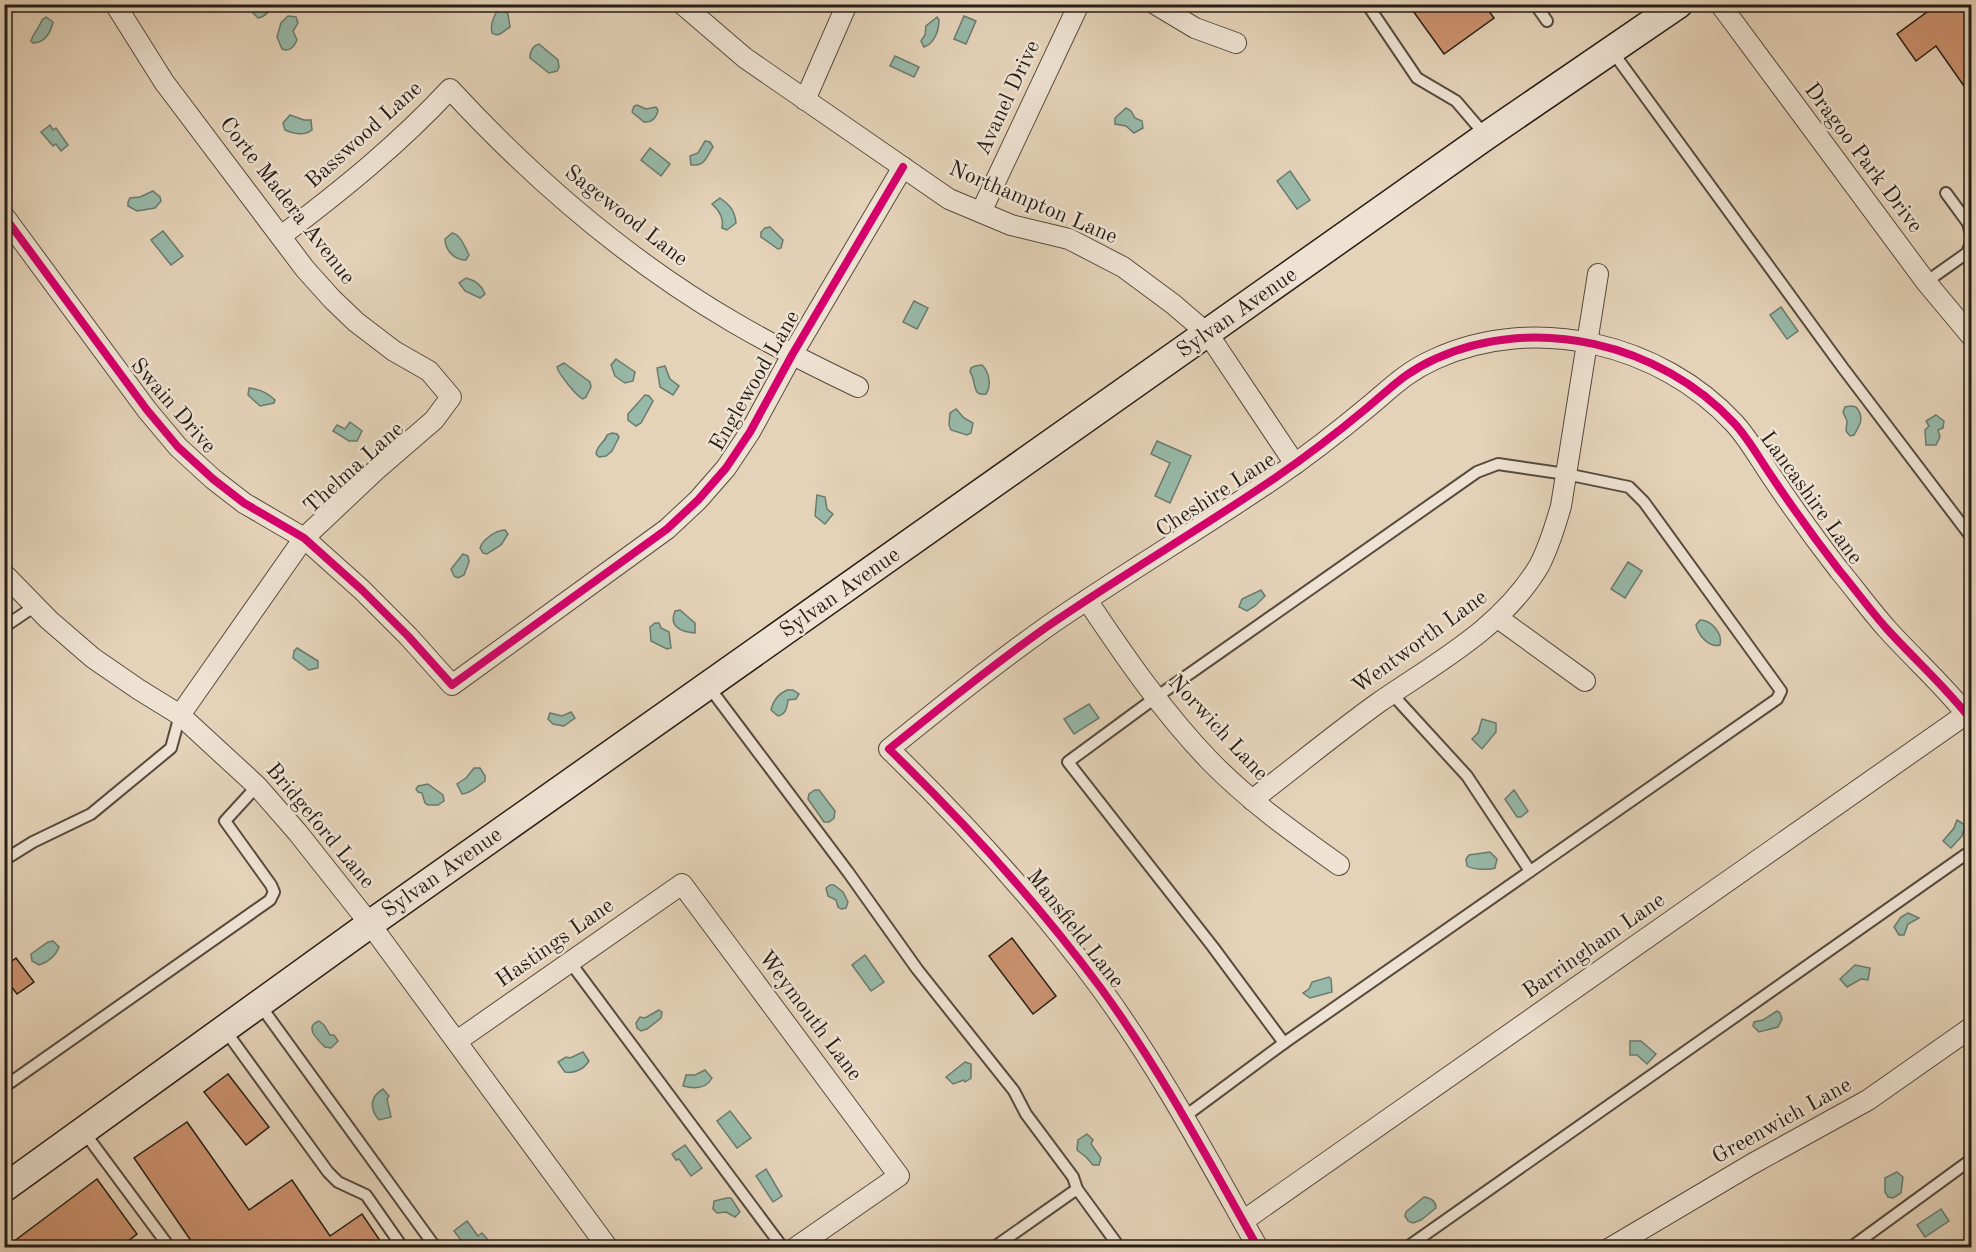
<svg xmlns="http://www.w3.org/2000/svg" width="1976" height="1252" viewBox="0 0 1976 1252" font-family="'Old Standard TT',serif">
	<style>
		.water { fill: #97b9a9; stroke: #6a7b6e; stroke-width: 1.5 }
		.building { fill: #cc9370; stroke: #271e16; stroke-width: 1.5 }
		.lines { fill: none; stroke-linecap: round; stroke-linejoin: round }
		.service-casing { stroke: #564b3f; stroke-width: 14 }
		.minor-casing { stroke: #564b3f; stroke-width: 22 }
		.secondary-casing { stroke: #271e16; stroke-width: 30 }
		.service { stroke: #eee2d2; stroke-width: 10 }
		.minor { stroke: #eee2d2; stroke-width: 20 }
		.secondary { stroke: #eee2d2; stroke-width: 27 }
		.cycleway-casing { stroke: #eee2d2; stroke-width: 11 }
		.cycleway { stroke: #d6006c; stroke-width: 8 }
		.labels { text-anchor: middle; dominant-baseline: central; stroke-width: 5; stroke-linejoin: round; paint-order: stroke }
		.street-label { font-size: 22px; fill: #271e16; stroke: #eee2d2 }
	</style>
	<rect width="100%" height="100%" fill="#e5d3b9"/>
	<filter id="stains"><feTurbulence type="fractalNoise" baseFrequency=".00333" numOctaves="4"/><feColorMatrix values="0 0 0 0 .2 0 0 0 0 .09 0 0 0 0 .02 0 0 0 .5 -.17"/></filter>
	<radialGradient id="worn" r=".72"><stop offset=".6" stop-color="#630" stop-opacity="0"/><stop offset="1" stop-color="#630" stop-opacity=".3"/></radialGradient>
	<!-- water -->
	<g class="water">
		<path d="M255 5H272C270 11 265 17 258 18L253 13Z"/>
		<path d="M500 8 508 14 510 27C503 31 499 38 492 33 490 24 494 14 500 8Z"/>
		<path d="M288 16 296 17 298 23 293 31 297 40C294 47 289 52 282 49L277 37 281 23Z"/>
		<polygon points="964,16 976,21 966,44 954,39"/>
		<path d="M46 17 53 22C51 32 45 43 33 43L31 41C33 34 39 28 42 20Z"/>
		<path d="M937 17 939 20C939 31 934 44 924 47L921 41 925 35 926 26Z"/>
		<path d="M539 44 558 60 559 67 557 71 549 73 530 58C530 51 532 46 539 44Z"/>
		<polygon points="895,56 919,67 914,77 890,66"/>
		<path d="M637 105 646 109 656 107 658 110C657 117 652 123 644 122L632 112 634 106Z"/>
		<polygon points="1126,108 1131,111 1135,118 1142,121 1143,128 1134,133 1126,126 1115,124 1115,118"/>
		<path d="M290 115 304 120H311L312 130C305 136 293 134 285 130L283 123Z"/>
		<polygon points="50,125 53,130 56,128 68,145 61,151 56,144 53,146 41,132"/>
		<path d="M705 141 710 142 713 147C706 157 706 166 691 165L690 156 698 153Z"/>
		<polygon points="650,148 670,164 661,176 641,160"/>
		<polygon points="1290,171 1310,200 1297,209 1277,181"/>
		<polygon points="153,191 160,197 161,201 155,208 137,211 128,206 128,202 130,198 140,197"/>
		<path d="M720 198C730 205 735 211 736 223L727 230 722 228C724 218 720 211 712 204Z"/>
		<polygon points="770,227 783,240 781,248 778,249 761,237 761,232 765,228"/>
		<polygon points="163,231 183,256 171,265 151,240"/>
		<path d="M452 233C460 234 465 247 469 255L466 260C454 260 445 250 445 239Z"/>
		<path d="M466 278C474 280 482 285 485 294L480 298 465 291 459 283Z"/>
		<polygon points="914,301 928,308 917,329 903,322"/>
		<polygon points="1781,307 1798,331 1787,339 1770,315"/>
		<polygon points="616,359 635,372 633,381 625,383 615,376 611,365"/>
		<path d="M564 363 590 382 591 387 586 397 583 399C577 397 558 373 557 367Z"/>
		<path d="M982 365C989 372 992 385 986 394 971 397 977 381 970 372L971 368 975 366Z"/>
		<polygon points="665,366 670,379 679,386 673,395 660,387 657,368"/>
		<path d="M249 388C260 389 268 393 275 400L274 403 260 406 248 395Z"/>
		<polygon points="645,395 649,396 653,401 641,423 636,426 628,420 628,414"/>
		<path d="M1851 406 1856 407C1865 417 1860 425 1854 435L1850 436 1846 431 1847 421 1843 412 1845 407Z"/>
		<polygon points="956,409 964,418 973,423 971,433 967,435 951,430 949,425 950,413"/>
		<polygon points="1936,415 1944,421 1943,428 1938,430 1940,437 1936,445 1926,445 1925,430 1929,426 1926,421"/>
		<polygon points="350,422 362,431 357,441 349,441 333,431 337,425 345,429"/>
		<path d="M612 433 617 434 619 437 612 451 606 456 599 457 596 454C597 444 605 443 607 435Z"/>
		<polygon points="1157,441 1191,456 1170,503 1155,496 1170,463 1151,454"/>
		<polygon points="817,495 825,497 827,509 833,514 825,524 815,516"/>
		<path d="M505 530 508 534 501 545 487 554 483 553 480 548C482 540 496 530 505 530Z"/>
		<polygon points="463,554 468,556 469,562 464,575 458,578 454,576 451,569"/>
		<polygon points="1628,562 1642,571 1625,598 1611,589"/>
		<polygon points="1261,590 1265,596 1255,606 1247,611 1239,607 1242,599"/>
		<path d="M680 610 695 623V633C682 632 668 627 675 611Z"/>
		<path d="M1700 620C1711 620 1723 633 1720 645 1709 648 1698 635 1696 625Z"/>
		<polygon points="655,623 659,623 661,628 669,632 671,648 667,649 651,641 650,627"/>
		<polygon points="297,648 318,661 318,668 309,670 293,658 294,651"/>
		<path d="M787 690H793L799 694 796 699 788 700C787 708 786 714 778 716L771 710C773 700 778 694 787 690Z"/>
		<polygon points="1089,704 1099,718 1074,734 1064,719"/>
		<polygon points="571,712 575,718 564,726 553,724 548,719 550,713 562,716"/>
		<polygon points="1482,719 1496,723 1496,732 1482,749 1472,739 1478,733"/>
		<path d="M474 768H480L485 776V781C478 786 471 793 462 794L457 784 466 778Z"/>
		<polygon points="428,784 443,795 444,801 438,805 428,805 425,803 422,793 418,792 416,789 418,786"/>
		<polygon points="815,790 819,790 835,811 834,818 829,822 824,822 808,799 809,794"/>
		<polygon points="1514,790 1528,811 1521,817 1517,817 1505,799"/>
		<polygon points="1957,820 1965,825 1962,836 1951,848 1943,841 1954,828"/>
		<path d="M1490 852 1497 859 1495 868C1490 870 1473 870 1467 866L1466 859 1469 855Z"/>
		<polygon points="830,885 834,885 843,892 848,902 846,908 841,909 838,907 836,900 828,896 826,888"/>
		<polygon points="1908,913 1919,918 1908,924 1904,935 1899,935 1894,927 1901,917"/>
		<path d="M53 941 59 947C56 956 48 962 39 965L32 961 31 954 48 942Z"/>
		<polygon points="865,955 884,982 871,991 852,965"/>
		<polygon points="1855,965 1870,968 1868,980 1861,979 1847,987 1840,979"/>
		<polygon points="1329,977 1331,979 1332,992 1310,998 1303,993 1309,989 1312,982"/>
		<polygon points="659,1010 662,1012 661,1018 647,1029 641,1031 637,1028 636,1023 640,1017 645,1018"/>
		<polygon points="1777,1011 1780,1013 1782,1019 1778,1027 1759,1032 1753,1026 1754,1022 1763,1020"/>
		<path d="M319 1021 324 1025 330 1035H334L338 1041 331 1048 325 1047C318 1040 303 1027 319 1021Z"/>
		<polygon points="1630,1041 1641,1041 1656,1054 1647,1064 1637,1055 1630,1055"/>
		<path d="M583 1052 589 1061C584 1069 574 1074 565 1072L558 1062 566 1057 570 1058Z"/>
		<polygon points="965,1062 971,1064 971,1078 965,1082 964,1080 953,1084 946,1077"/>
		<path d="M705 1070 712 1078C706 1089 694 1089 683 1086L686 1075H695Z"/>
		<path d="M383 1089 389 1096 387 1099 391 1117 379 1120C369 1108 370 1097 383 1089Z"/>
		<polygon points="730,1111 751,1138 737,1148 717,1121"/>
		<polygon points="1087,1134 1093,1140 1091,1144 1101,1158 1099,1165 1093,1165 1086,1157 1077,1150 1078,1140"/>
		<polygon points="685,1145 702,1168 691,1176 679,1159 676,1160 672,1154"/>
		<polygon points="766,1169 782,1196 773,1202 756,1176"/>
		<polygon points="1897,1172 1903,1177 1901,1193 1893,1198 1888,1197 1885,1192 1885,1178"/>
		<path d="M1424 1197C1431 1198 1436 1201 1436 1208L1421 1220 1413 1223 1408 1221 1405 1216 1406 1212Z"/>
		<polygon points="727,1198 731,1198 740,1212 735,1217 726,1212 717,1213 713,1209 714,1201"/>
		<polygon points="1941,1209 1949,1221 1925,1237 1917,1225"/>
		<polygon points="467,1221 478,1236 482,1233 489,1241 480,1247 466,1247 454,1231"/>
	</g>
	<!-- building -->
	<g class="building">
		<polygon points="1408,4 1484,4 1494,18 1444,54"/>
		<polygon points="1938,4 1971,4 1971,96 1936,46 1916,61 1897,34"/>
		<polygon points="1012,938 1056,996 1033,1014 989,956"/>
		<polygon points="16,958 34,982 17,994 4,977 4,967"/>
		<polygon points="228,1074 269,1127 246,1145 204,1092"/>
		<polygon points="187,1122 249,1210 292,1180 330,1236 362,1214 385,1248 196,1248 134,1158"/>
		<polygon points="97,1179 137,1234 119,1248 5,1248"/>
	</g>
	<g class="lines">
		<defs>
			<g id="service">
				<polyline points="1367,4 1417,78 1456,101 1486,136"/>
				<polyline points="1535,4 1547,21"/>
				<polyline points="1612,51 1843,368 1972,538"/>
				<polyline points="1946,193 1968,223 1972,238"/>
				<polyline points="1926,282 1967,253 1972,240"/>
				<polygon points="1498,464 1566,474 1629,487 1644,502 1781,691 1777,699 1284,1043 1213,947 1068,762 1155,698 1477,472"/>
				<polyline points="4,627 35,606"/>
				<polyline points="709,687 848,872 917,969 1014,1091 1026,1114 1073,1177 1077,1189"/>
				<polyline points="1392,694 1467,776 1530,871"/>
				<polyline points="4,860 33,842 91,814 171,748 180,715"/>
				<polyline points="570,962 783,1248"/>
				<polyline points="260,1005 436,1248"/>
				<polyline points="225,1030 328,1172 338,1182 366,1195 403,1248"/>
				<polyline points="4,1087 270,900 274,892 271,885 225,821 257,786"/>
				<polyline points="1184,1117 1284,1043"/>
				<polyline points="84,1132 170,1248"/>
				<polyline points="993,1248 1077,1189 1120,1248"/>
				<polyline points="1406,1248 1972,850"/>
				<polyline points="1850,1248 1972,1159"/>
			</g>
			<g id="minor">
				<polyline points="115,4 164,82 305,269 332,299 356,322 394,351 429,371 451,397 434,420 375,471 304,538 180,715"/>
				<polyline points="682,4 745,58 949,199 1011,225 1069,239 1123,267 1173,304 1208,334 1295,464"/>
				<polyline points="1155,4 1195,28 1236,43"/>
				<polyline points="1720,4 1926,282 1972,337"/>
				<polyline points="805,100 847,4"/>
				<polyline points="981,212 1079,4"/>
				<polyline points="4,216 147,410 178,447 213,479 244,503 304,538 362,590 408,636 452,685 667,529 698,500 726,468 750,432 792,355 903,167"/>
				<path d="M281 236C341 191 399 144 450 89 533 179 627 260 733 322 774 346 816 367 858 387"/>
				<polyline points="4,574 49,620 93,658 138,689 180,715 257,786 298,833 370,924 608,1248"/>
				<path d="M1087 600C1125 657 1163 712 1210 761 1249 801 1294 833 1339 865"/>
				<polyline points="1498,618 1585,681"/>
				<path d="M1252 800C1294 768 1335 734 1378 703 1437 662 1501 629 1539 566 1549 547 1555 527 1561 506L1598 274"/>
				<polyline points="457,1041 682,884 899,1176 795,1248"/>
				<polyline points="1243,1221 1972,710"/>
				<path d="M1258 1248C1208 1159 1160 1069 1100 987 1037 902 965 823 889 749 941 707 993 665 1048 626 1122 575 1200 529 1275 478 1307 456 1338 432 1368 407 1392 387 1406 372 1435 359 1535 313 1661 344 1734 423 1748 438 1759 458 1770 474 1792 507 1815 539 1839 570 1855 589 1870 610 1887 629 1915 660 1947 688 1972 721"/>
				<polyline points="1610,1248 1752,1164 1868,1100 1972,1027"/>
			</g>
			<polyline id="secondary" points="4,1188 370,924 1486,136 1679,4"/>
		</defs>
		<!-- service casing -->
		<use href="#service" class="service-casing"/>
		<!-- minor casing -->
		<use href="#minor" class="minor-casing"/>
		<!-- secondary casing -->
		<use href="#secondary" class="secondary-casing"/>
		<!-- service -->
		<use href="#service" class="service"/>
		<!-- minor -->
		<use href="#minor" class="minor"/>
		<!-- secondary -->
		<use href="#secondary" class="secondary"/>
		<defs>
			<g id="cycleway">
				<polyline points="4,216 147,410 178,447 213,479 244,503 304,538 362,590 408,636 452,685 667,529 698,500 726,468 750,432 792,355 903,167"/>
				<path d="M1258 1248C1208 1159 1160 1069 1100 987 1037 902 965 823 889 749 941 707 993 665 1048 626 1122 575 1200 529 1275 478 1307 456 1338 432 1368 407 1392 387 1406 372 1435 359 1535 313 1661 344 1734 423 1748 438 1759 458 1770 474 1792 507 1815 539 1839 570 1855 589 1870 610 1887 629 1915 660 1947 688 1972 721"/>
			</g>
		</defs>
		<!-- cycleway casing -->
		<use href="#cycleway" class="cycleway-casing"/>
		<!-- cycleway -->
		<use href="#cycleway" class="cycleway"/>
	</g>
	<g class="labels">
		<!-- street labels -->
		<g class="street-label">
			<text transform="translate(1008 98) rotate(-65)">Avanel Drive</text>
			<text transform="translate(364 135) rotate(-42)">Basswood Lane</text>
			<text transform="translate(1863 158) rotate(53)">Dragoo Park Drive</text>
			<text transform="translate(287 201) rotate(52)">Corte Madera Avenue</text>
			<text transform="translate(1033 203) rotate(23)">Northampton Lane</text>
			<text transform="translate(626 216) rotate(38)">Sagewood Lane</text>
			<text transform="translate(1237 313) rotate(-35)">Sylvan Avenue</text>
			<text transform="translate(755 381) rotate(-60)">Englewood Lane</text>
			<text transform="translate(173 406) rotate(49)">Swain Drive</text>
			<text transform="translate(354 468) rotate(-42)">Thelma Lane</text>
			<text transform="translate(1216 495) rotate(-33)">Cheshire Lane</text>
			<text transform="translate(1811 498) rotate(54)">Lancashire Lane</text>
			<text transform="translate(840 593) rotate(-35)">Sylvan Avenue</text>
			<text transform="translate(1420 642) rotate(-36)">Wentworth Lane</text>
			<text transform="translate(1218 728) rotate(47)">Norwich Lane</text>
			<text transform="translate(320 826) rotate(50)">Bridgeford Lane</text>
			<text transform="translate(442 873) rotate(-35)">Sylvan Avenue</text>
			<text transform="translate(1075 929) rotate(52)">Mansfield Lane</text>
			<text transform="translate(555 943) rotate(-35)">Hastings Lane</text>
			<text transform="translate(1594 946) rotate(-35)">Barringham Lane</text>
			<text transform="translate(810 1016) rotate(53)">Weymouth Lane</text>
			<text transform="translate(1782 1121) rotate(-29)">Greenwich Lane</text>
		</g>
	</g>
	<!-- margin -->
	<rect width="1976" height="1252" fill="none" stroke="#e5d3b9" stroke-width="24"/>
	<rect x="6" y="6" width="1964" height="1240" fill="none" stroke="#271e16" stroke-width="3"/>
	<rect x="12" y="12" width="1952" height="1228" fill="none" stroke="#271e16" stroke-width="1.5"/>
	<rect width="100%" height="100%" filter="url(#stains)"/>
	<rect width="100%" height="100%" fill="url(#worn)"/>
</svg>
